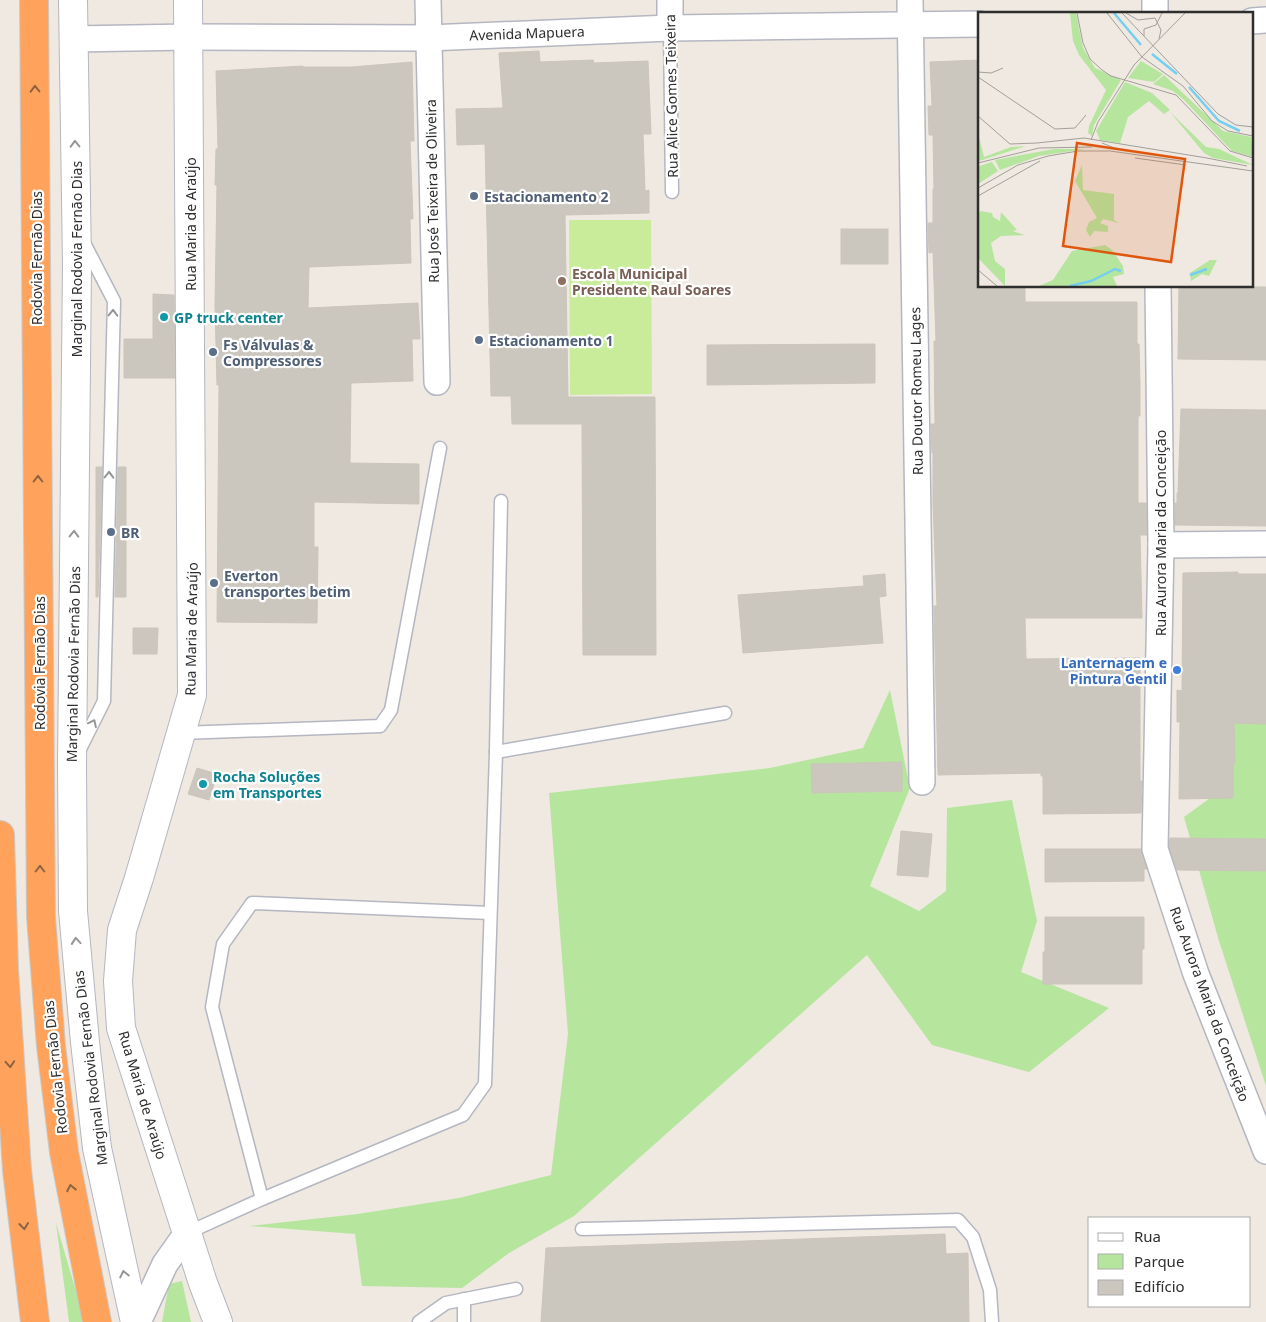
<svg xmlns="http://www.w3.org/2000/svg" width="1266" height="1322" viewBox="0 0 1266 1322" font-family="'Noto Sans',sans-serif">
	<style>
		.green { fill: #b6e59e }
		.pitch { fill: #c9ec9a }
		.building { fill: #cbc7bf; stroke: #cbc5ba }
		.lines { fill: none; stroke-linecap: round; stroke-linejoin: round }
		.lane-casing { stroke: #b4b7c1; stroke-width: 15 }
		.street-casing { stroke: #b4b7c1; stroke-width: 28 }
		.secondary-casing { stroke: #b4b7c1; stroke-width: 30 }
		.highway-casing { stroke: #c9c9c9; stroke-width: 30 }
		.lane { stroke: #fff; stroke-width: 12 }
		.street { stroke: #fff; stroke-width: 25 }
		.secondary { stroke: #fff; stroke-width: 28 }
		.highway { stroke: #ffa35c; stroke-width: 28 }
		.oneway { stroke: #8c6343 }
		.oneway2 { stroke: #969696 }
		.service-dot { fill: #5c6f8a; stroke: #fff; stroke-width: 2 }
		.education-dot { fill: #8d6e63; stroke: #fff; stroke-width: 2 }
		.culture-dot { fill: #0f9aa8; stroke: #fff; stroke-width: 2 }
		.shop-dot { fill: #3f7fe0; stroke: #fff; stroke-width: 2 }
		.labels { text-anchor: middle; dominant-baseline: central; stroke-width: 4.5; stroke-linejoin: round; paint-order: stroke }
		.street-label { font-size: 14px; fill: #2e2e2e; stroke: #fff }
		.service-label { font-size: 14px; font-weight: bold; fill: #4e5e75; stroke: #fff; text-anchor: start }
		.education-label { font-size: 14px; font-weight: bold; fill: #785e54; stroke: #fff; text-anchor: start }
		.culture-label { font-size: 14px; font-weight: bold; fill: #0d838f; stroke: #fff; text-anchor: start }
		.shop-label { font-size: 14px; font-weight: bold; fill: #366cbe; stroke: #fff; text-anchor: end }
		.inset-river { fill: none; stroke: #75cff0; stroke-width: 2.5 }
		.inset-road { fill: none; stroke: #a29e99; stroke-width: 1 }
		.view { fill: #df570e; fill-opacity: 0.15; stroke: #df570e; stroke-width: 2.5 }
		.inset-edge { fill: none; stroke: #2e2e2e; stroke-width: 2.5 }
	</style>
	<rect width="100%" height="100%" fill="#efe9e1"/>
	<!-- green -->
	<g class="green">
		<polygon points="890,690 910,788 870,886 919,911 946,891 947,808 1012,800 1037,921 1021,972 1109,1008 1029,1072 932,1045 867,955 574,1216 509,1253 462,1288 362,1286 355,1234 250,1226 358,1214 459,1198 551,1175 568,1034 549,793 770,768 863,748"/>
		<polygon points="1266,702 1266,1086 1219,941 1184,817 1217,793 1221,719"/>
		<polygon points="56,1223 85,1322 69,1322"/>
		<polygon points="182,1281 191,1322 162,1322 169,1284"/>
	</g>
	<!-- pitch -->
	<polygon class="pitch" points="569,220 651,220 652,394 570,395"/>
	<!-- building -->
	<g class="building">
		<polygon points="539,51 540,62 593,60 594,63 648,61 651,134 643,134 645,191 649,190 649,213 565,215 568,397 655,397 656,655 583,655 582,424 512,424 511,396 491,396 485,144 457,145 456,109 503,108 499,53"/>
		<polygon points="980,60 980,286 1025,286 1025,302 1137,302 1137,344 1139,344 1140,384 1140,416 1138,416 1138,503 1146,503 1147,535 1140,535 1142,618 1025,618 1026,659 1140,658 1140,781 1142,781 1141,813 1043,814 1043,776 1041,776 1041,773 938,775 934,606 937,606 933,505 933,453 932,453 931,424 935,424 934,341 936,341 933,252 929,253 928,223 933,223 933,189 934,189 933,135 929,135 928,106 932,106 930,62"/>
		<polygon points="412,62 414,141 410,141 413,219 410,219 411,263 309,267 308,308 418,303 420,339 412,339 413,381 351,383 350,463 419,464 419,504 314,502 314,547 318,547 317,623 217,622 219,385 217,385 215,305 217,185 215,185 216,149 218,149 216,71 303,66 303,67 352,67"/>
		<rect x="841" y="229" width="47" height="35"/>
		<polygon points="1179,286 1266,287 1266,360 1178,359"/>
		<polygon points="153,294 174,295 175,378 124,378 124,339 153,339"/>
		<polygon points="875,344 875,383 707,385 707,345"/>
		<polygon points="1181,409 1266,410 1266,526 1175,525 1175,503 1177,503 1177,493 1178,493"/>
		<polygon points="96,467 102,467 98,597 96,597"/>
		<polygon points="118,467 126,467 126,597 115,597"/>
		<polygon points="1238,572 1238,574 1266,574 1266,724 1234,723 1235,763 1233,763 1233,798 1179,799 1180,722 1177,722 1177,690 1182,691 1183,573"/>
		<polygon points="885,574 886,596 879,597 883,643 743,653 738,595 864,586 863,576"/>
		<polygon points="133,628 158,628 157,654 133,654"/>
		<polygon points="902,762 902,791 812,793 811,764"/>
		<polygon points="197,768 217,774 209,800 188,794"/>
		<polygon points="901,831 932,834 928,877 897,875"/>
		<polygon points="1170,838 1266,839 1266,871 1177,870 1169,847"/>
		<polygon points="1045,849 1141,849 1147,869 1144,869 1144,881 1045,882"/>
		<polygon points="1045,917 1144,917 1144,949 1142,949 1142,984 1043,984 1043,952 1045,952"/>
		<polygon points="945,1234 946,1254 968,1253 969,1322 541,1322 546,1248"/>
	</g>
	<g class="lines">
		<defs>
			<g id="lane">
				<polyline points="670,28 672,192"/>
				<polyline points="181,733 380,726 391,710 440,448"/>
				<polyline points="79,751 104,701 114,301 83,241"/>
				<polyline points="496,752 725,713"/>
				<polyline points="262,1199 212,1007 223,944 252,903 490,913"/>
				<polyline points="582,1229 958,1220 973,1237 990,1290 992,1322"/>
				<polyline points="187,1233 262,1199 463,1115 485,1084 496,752 501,501"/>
				<polyline points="464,1299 464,1322"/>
				<polyline points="419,1322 446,1303 516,1289"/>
			</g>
			<g id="street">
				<polyline points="428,0 437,382"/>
				<polyline points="910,0 922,782"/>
				<polyline points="1155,0 1155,14"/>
				<polyline points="1252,21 1266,20"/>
				<polyline points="670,28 670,0"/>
				<polyline points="73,39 189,37 428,38 670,28 980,24"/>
				<polyline points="1158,286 1161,545 1155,849 1196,974 1266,1151"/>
				<polyline points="1161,545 1266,544"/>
				<polyline points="138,1322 165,1264 187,1233"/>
			</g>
			<g id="secondary">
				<polyline points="73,0 77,264 72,766 73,911 85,1042 97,1148 135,1322"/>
				<polyline points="188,0 192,695 139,878 122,930 118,981 121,1028 203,1283 218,1322"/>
			</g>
			<g id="highway">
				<polyline points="34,0 41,917 51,1046 64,1152 97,1322"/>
				<polyline points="0,835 4,969 17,1170 35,1322"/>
			</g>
		</defs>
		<!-- lane casing -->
		<use href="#lane" class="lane-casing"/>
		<!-- street casing -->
		<use href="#street" class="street-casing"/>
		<!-- secondary casing -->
		<use href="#secondary" class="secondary-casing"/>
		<!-- highway casing -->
		<use href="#highway" class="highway-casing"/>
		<!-- lane -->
		<use href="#lane" class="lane"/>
		<!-- street -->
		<use href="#street" class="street"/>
		<!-- secondary -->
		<use href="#secondary" class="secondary"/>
		<!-- highway -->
		<use href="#highway" class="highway"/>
	</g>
	<!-- one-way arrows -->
	<defs><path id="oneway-chevron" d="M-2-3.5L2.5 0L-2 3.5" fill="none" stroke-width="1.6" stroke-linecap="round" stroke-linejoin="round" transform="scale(1.25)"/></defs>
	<g class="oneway">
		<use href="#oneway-chevron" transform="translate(35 89) rotate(-91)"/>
		<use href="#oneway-chevron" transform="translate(38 479) rotate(-90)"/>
		<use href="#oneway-chevron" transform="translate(40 869) rotate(-90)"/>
		<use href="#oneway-chevron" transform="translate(10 1064) rotate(86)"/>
		<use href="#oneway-chevron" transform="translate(71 1188) rotate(-101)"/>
		<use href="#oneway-chevron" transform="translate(24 1226) rotate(83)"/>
	</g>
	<g class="oneway2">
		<use href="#oneway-chevron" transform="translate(75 144) rotate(-91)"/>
		<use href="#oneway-chevron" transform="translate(113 313) rotate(-89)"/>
		<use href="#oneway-chevron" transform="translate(109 475) rotate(-89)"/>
		<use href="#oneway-chevron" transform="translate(74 534) rotate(-89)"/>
		<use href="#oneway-chevron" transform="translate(93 723) rotate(-64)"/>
		<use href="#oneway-chevron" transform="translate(76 941) rotate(-95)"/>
		<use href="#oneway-chevron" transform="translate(124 1274) rotate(-102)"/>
	</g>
	<!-- markers -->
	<g class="service-dot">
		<circle cx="474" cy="196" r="5"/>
		<circle cx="479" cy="340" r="5"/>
		<circle cx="213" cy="352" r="5"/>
		<circle cx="111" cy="532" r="5"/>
		<circle cx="214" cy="583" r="5"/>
	</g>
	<circle class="education-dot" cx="562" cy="281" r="5"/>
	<g class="culture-dot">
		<circle cx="164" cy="317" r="5"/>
		<circle cx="203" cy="784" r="5"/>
	</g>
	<circle class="shop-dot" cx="1177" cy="670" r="5"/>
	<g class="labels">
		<!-- street labels -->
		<g class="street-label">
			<text transform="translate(527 33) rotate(-2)">Avenida Mapuera</text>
			<text transform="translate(671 96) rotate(-91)">Rua Alice Gomes Teixeira</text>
			<text transform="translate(432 191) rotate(-91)">Rua José Teixeira de Oliveira</text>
			<text transform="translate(190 224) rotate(-90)">Rua Maria de Araújo</text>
			<text transform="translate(36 258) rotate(-90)">Rodovia Fernão Dias</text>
			<text transform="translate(76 259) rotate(-90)">Marginal Rodovia Fernão Dias</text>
			<text transform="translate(916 391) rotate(-91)">Rua Doutor Romeu Lages</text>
			<text transform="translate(1160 533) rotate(-90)">Rua Aurora Maria da Conceição</text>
			<text transform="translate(191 629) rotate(-89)">Rua Maria de Araújo</text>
			<text transform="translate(39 663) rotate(-90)">Rodovia Fernão Dias</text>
			<text transform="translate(73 664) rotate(-89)">Marginal Rodovia Fernão Dias</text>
			<text transform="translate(1210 1004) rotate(70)">Rua Aurora Maria da Conceição</text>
			<text transform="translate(55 1067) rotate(-96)">Rodovia Fernão Dias</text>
			<text transform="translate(90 1068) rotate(-97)">Marginal Rodovia Fernão Dias</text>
			<text transform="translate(143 1095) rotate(73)">Rua Maria de Araújo</text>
		</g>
		<!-- service labels -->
		<g class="service-label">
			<text x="484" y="196">Estacionamento 2</text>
			<text x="489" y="340">Estacionamento 1</text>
			<text x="223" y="344">Fs Válvulas &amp;<tspan x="223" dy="16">Compressores</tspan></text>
			<text x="121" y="532">BR</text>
			<text x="224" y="575">Everton<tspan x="224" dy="16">transportes betim</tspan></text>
		</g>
		<!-- education labels -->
		<g class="education-label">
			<text x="572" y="273">Escola Municipal<tspan x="572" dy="16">Presidente Raul Soares</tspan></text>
		</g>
		<!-- culture labels -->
		<g class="culture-label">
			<text x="174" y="317">GP truck center</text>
			<text x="213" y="776">Rocha Soluções<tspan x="213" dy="16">em Transportes</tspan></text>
		</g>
		<!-- shop labels -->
		<g class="shop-label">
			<text x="1167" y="662">Lanternagem e<tspan x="1167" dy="16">Pintura Gentil</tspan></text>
		</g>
	</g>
	<!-- overview -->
	<g transform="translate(978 12)">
		<rect width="275" height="275" fill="#efe9e1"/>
		<path d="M92 1H98L105 36 117 56 143 68 116 113 114 124 110 121 111 114 128 78 101 43 95 29ZM163 49 185 62 176 70 150 66ZM186 63 245 119 273 125 275 145 254 139 206 88 195 79 175 72ZM147 70 174 81 192 98 186 102 171 89 150 105 142 131 122 128 118 119ZM192 100 228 135 241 137 275 153 235 146 226 141ZM0 121 6 145 33 135 48 134 1 149ZM76 137H107L61 144 22 158 17 148ZM14 150 20 159 0 172 1 154ZM104 153 105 178 136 182V208L141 211 125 207 122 211 130 214V220L116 219 112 225 108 218 111 210 119 206 97 169ZM3 199 14 201 15 205 22 209 23 200 39 218 34 219 47 223 23 224 13 231 17 249 27 257V274L0 246V201ZM127 233 134 238 145 254 146 262 135 265 139 274H61L75 268 94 239ZM232 248H239L231 264 224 262 213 269 212 261Z" fill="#b6e59e"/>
		<path class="inset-river" d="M136 1 163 33M174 42 199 62M211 75 241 109 262 119M212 263 229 257M92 274 113 269 137 257 143 259"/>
		<path class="inset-road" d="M99 1 105 31 112 47 124 58 133 64 198 83 252 139 275 146M129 1 164 45 205 74 234 109 250 119 275 124M144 1 240 102 258 113 275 115M148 1 160 8 177 6 183 18 181 27M166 24V17L178 13 184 1M0 60 13 61 25 56M0 65 77 117 97 116 108 103M0 104 32 132 59 131M113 128 120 110 156 53 207 1M59 131 106 126 229 146M124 131 139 137M157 146 208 153M229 146 269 154M0 151 61 136 114 135M0 176 40 153 70 144 100 139H132L275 159M0 184 62 149M0 258 19 274"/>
		<path class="view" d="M99 131 207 147 193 250 85 234Z"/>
		<rect width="275" height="275" class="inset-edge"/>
	</g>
	<!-- legend -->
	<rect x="1088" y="1217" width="162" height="90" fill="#ffffff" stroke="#ababab"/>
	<rect x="1098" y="1233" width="25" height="8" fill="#ffffff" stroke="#ababab"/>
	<text x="1134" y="1242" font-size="15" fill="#2e2e2e">Rua</text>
	<rect x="1098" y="1254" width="25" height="15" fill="#b6e59e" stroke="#ababab"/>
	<text x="1134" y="1267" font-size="15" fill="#2e2e2e">Parque</text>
	<rect x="1098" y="1280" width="25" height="15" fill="#cbc7bf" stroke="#ababab"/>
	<text x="1134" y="1292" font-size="15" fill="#2e2e2e">Edifício</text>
</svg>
